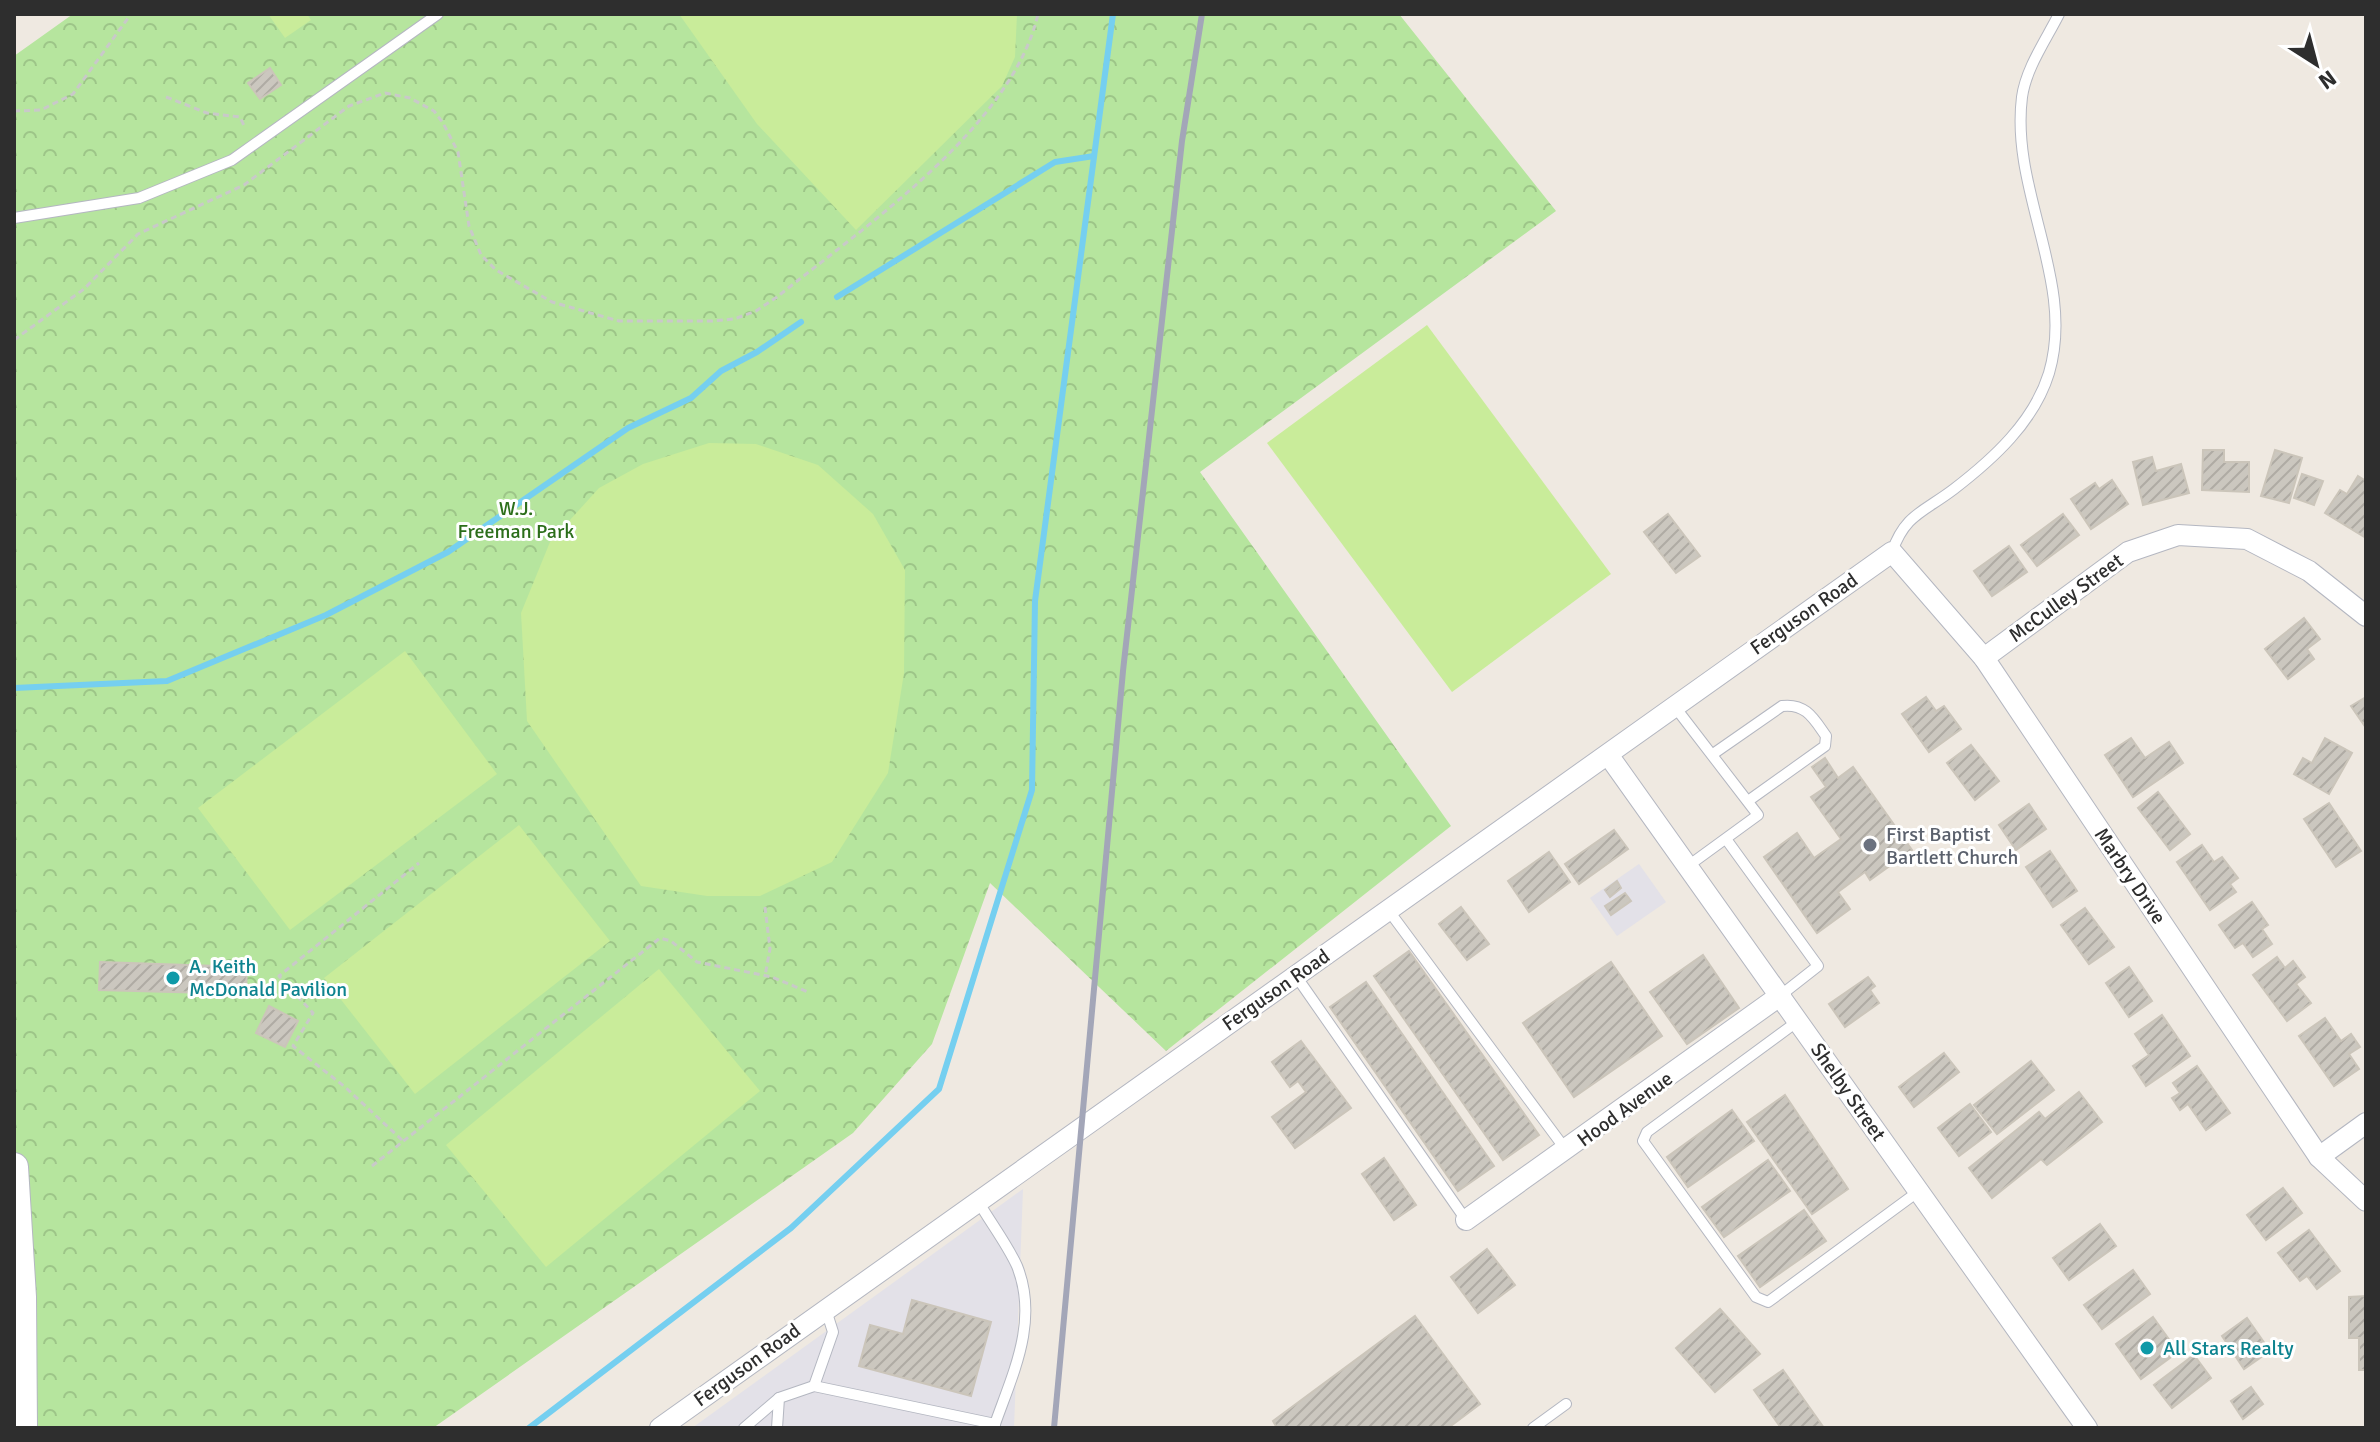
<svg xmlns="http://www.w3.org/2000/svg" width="2380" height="1442" viewBox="0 0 2380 1442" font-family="Signika,sans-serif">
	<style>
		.industrial { fill: #e3e1e8 }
		.forest { fill: url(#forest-crowns) }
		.pitch { fill: #c9ec9a }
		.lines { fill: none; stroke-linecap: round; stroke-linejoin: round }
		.stream { stroke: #75cff0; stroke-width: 6 }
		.building { fill: url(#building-hatch); stroke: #cbc5ba; stroke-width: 2 }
		.service-casing { stroke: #b4b7c1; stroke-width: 12 }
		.minor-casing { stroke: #b4b7c1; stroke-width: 22 }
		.secondary-casing { stroke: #b4b7c1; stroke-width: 30 }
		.path { stroke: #c9c9c9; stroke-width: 3; stroke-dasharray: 6 4; stroke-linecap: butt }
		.service { stroke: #fff; stroke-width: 10 }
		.minor { stroke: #fff; stroke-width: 20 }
		.secondary { stroke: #fff; stroke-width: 28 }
		.rail { stroke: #a3a6b8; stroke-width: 6 }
		.worship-dot { fill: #6b7280; stroke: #fff; stroke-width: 3 }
		.culture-dot { fill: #0f9aa8; stroke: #fff; stroke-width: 3 }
		.labels { text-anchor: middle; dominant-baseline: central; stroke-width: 6; stroke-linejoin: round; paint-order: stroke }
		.park-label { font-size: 20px; fill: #2c6e1b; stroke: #fff }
		.street-label { font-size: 20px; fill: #2e2e2e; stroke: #fff }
		.worship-label { font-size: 20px; fill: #5b616d; stroke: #fff; text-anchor: start }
		.culture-label { font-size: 20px; fill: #0d838f; stroke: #fff; text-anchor: start }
	</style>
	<defs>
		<pattern id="forest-crowns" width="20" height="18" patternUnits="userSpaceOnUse" patternTransform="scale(2)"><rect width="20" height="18" fill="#b6e59e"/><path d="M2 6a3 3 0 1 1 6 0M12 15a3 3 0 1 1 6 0" fill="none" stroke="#9dc588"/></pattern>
		<pattern id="building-hatch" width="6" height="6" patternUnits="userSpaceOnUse" patternTransform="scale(2)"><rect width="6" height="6" fill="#cbc7bf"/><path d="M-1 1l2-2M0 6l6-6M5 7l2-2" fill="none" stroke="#afaba4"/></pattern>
	</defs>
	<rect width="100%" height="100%" fill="#efe9e1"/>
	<!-- industrial -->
	<g class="industrial">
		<polygon points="1639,864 1666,902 1617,936 1590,898"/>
		<polygon points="1023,1189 1014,1428 692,1428"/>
	</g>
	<!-- forest -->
	<polygon class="forest" points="73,14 1399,14 1556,211 1200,472 1451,826 1166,1051 990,883 932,1044 853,1133 433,1428 14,1428 14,56"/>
	<!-- pitch -->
	<g class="pitch">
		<polygon points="268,14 307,14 311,20 285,38"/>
		<polygon points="679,14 1017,14 1015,57 1002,86 856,230 757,124"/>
		<polygon points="1427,325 1611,574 1452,692 1267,443"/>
		<polygon points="709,443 756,444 818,465 873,514 905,570 904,673 888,773 832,862 760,896 707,896 641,886 527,721 521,613 550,542 599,488 643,464"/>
		<polygon points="405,651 497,774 290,930 198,808"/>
		<polygon points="519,825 610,941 415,1094 324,978"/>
		<polygon points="659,969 760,1091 546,1267 446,1145"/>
	</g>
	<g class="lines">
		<!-- stream -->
		<g class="stream">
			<polyline points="837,297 1055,162 1094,156"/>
			<polyline points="14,688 167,681 326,615 448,552 628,428 691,398 721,371 757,352 801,322"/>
			<polyline points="529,1428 791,1228 939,1089 1032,790 1035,601 1113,14"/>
		</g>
	</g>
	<!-- building -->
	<g class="building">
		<polygon points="270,68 281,85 260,99 248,83"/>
		<polygon points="2203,450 2224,450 2224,462 2249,462 2249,492 2202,490"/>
		<polygon points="2275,450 2302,458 2289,503 2261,496"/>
		<polygon points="2152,457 2156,471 2181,464 2189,493 2143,505 2133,462"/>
		<polygon points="2302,474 2323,481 2314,505 2294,498"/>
		<polygon points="2358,476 2366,481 2366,538 2325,513 2340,490 2347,494"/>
		<polygon points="2112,480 2128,504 2091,529 2071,499 2095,483 2099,489"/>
		<polygon points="1668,514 1700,556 1676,573 1644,532"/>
		<polygon points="2063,514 2079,535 2037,566 2021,545"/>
		<polygon points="2009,546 2027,572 1992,596 1974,571"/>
		<polygon points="2304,618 2320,639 2307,649 2314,659 2288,679 2265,649"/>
		<polygon points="1926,697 1936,711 1944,706 1961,729 1929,752 1902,714"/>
		<polygon points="2366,697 2366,728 2351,706"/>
		<polygon points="2131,738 2145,758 2169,742 2183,763 2133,797 2105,755"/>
		<polygon points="2325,738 2352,753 2329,794 2294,774 2303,758 2312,763"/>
		<polygon points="1971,745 1999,781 1975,800 1947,763"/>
		<polygon points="1825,758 1838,778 1853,767 1912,850 1870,880 1865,872 1838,892 1850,909 1817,933 1764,857 1797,833 1814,858 1841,839 1811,797 1826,787 1812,767"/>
		<polygon points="2158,792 2190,834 2170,850 2138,808"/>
		<polygon points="2329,803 2361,851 2336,867 2304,819"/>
		<polygon points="2029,804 2046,829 2016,850 1999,825"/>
		<polygon points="1614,830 1628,849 1579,884 1565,864"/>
		<polygon points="2202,845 2214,862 2222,857 2238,878 2230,884 2236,892 2210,910 2177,862"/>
		<polygon points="2050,851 2077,891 2053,907 2026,867"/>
		<polygon points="1549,852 1570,882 1529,912 1508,881"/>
		<polygon points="1617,881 1621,888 1610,897 1605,890"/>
		<polygon points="1625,893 1631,901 1611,915 1605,906"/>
		<polygon points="2252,902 2268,925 2262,929 2272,944 2253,957 2243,943 2235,948 2219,925"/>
		<polygon points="1461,907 1489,944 1467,960 1439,924"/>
		<polygon points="2085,908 2114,947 2089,964 2061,925"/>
		<polygon points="1409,951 1539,1135 1503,1160 1374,976"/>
		<polygon points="1703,955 1739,1008 1687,1044 1650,992"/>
		<polygon points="2277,957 2285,968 2293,961 2305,977 2296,984 2311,1003 2287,1021 2253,975"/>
		<polygon points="100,962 247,967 246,994 99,990"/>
		<polygon points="1611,962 1662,1036 1574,1097 1523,1023"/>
		<polygon points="2129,967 2152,1001 2129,1017 2106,983"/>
		<polygon points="1868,977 1875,986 1870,990 1879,1003 1845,1027 1829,1004"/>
		<polygon points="1366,982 1494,1166 1458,1191 1330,1007"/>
		<polygon points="269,1006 298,1021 285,1047 256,1033"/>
		<polygon points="2162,1015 2190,1056 2146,1086 2133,1066 2149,1055 2135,1034"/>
		<polygon points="2325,1018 2341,1041 2351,1034 2360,1047 2349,1054 2359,1069 2334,1086 2299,1036"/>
		<polygon points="1301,1041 1351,1108 1295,1148 1272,1117 1306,1092 1298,1081 1290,1087 1272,1062"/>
		<polygon points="1944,1053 1959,1072 1914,1107 1899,1087"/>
		<polygon points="2031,1061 2054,1090 1997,1134 1974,1105"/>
		<polygon points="2197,1066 2230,1113 2206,1130 2188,1104 2180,1110 2172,1098 2180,1093 2173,1083"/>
		<polygon points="2079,1092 2102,1122 2047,1165 2041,1159 1992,1198 1969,1168 2039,1112 2045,1119"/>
		<polygon points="1785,1095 1848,1189 1812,1214 1747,1122"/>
		<polygon points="1970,1104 1991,1132 1959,1156 1938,1128"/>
		<polygon points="1732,1110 1754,1141 1688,1187 1667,1157"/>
		<polygon points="1384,1158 1416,1205 1394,1220 1362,1174"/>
		<polygon points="1768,1160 1790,1191 1724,1237 1702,1207"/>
		<polygon points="2283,1188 2302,1213 2266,1240 2247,1215"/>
		<polygon points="1804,1210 1826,1241 1760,1287 1738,1256"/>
		<polygon points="2100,1224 2116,1246 2069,1280 2053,1258"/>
		<polygon points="2309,1230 2340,1271 2317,1289 2307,1276 2300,1281 2278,1253"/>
		<polygon points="1487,1249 1515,1285 1478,1313 1451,1277"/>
		<polygon points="2133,1270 2150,1294 2102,1329 2084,1305"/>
		<polygon points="2366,1296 2366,1370 2359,1370 2359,1338 2349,1338 2349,1297"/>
		<polygon points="912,1300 991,1322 971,1396 859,1366 870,1325 903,1334"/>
		<polygon points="1720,1309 1760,1354 1715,1392 1676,1348"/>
		<polygon points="1415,1316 1480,1404 1448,1428 1277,1428 1273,1421"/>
		<polygon points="2153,1317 2178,1352 2141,1379 2116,1344"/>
		<polygon points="2247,1318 2270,1351 2244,1369 2222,1336"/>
		<polygon points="2194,1355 2211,1378 2172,1408 2154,1385"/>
		<polygon points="1783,1370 1824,1428 1781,1428 1754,1390"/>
		<polygon points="2251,1387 2263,1404 2243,1419 2231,1401"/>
	</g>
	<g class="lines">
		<defs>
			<g id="service">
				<polyline points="14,218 139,198 232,160 438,14"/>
				<path d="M1892 552C1905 514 1924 512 1954 489 1993 459 2034 422 2049 373 2076 282 2010 191 2022 97 2026 68 2046 40 2059 14"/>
				<polyline points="1675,707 1758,815 1688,866"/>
				<path d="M1713 754 1782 706C1806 703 1814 719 1826 736L1825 746 1748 801"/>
				<polyline points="1726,839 1818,966 1781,995"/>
				<polyline points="1389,911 1566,1150"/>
				<polyline points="1296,976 1466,1220"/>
				<polyline points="1798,1021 1647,1132 1643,1141 1756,1297 1768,1302 1919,1191"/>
				<path d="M978 1201C990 1222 1007 1244 1017 1266 1039 1321 1013 1373 995 1424"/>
				<polyline points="814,1386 833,1332 826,1310"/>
				<polyline points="744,1428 779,1398"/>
				<polyline points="777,1428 779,1398 814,1386 995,1424 994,1428"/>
				<polyline points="1533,1428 1566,1404"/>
			</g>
			<g id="minor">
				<polyline points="1984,658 2128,552 2178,535 2247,539 2309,571 2366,616"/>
				<polyline points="1609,756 2087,1428"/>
				<polyline points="2319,1157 2366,1123"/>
				<polyline points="1466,1220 1781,995"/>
				<polyline points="660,1428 1892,552 1984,658 2319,1157 2366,1201"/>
			</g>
			<polyline id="secondary" points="14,1167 22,1297 23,1428"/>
		</defs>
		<!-- service casing -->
		<use href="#service" class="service-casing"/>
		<!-- minor casing -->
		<use href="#minor" class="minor-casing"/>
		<!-- secondary casing -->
		<use href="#secondary" class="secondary-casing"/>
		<!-- path -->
		<g class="path">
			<polyline points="166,97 207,113 240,117 245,128"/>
			<polyline points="14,111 41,110 73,94 131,14"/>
			<path d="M14 340 84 289 138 234 244 185 349 106 385 93 410 98 434 111 443 123 458 152 469 226 481 255 496 270 552 302 619 321H712L734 319 756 311 777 297C864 227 1012 127 1038 14"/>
			<polyline points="765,907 770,949 765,976"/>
			<polyline points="402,1140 345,1087 293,1046 313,1013 279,976 419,863"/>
			<polyline points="372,1166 660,938 671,941 697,962 772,977 808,992"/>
		</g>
		<!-- service -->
		<use href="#service" class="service"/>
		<!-- minor -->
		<use href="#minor" class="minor"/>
		<!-- secondary -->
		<use href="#secondary" class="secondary"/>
		<!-- rail -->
		<polyline class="rail" points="1054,1428 1123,671 1182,141 1202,14"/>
	</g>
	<!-- markers -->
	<circle class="worship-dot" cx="1870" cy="845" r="8"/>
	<g class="culture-dot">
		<circle cx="173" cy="978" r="8"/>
		<circle cx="2147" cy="1348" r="8"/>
	</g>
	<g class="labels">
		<!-- park labels -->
		<g class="park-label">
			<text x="516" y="508">W.J.<tspan x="516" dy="23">Freeman Park</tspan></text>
		</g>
		<!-- street labels -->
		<g class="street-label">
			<text transform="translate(2066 598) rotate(-36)">McCulley Street</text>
			<text transform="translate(1804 614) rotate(-35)">Ferguson Road</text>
			<text transform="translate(2130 876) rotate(56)">Marbry Drive</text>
			<text transform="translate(1276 990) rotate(-35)">Ferguson Road</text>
			<text transform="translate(1848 1092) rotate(55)">Shelby Street</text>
			<text transform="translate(1625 1109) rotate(-36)">Hood Avenue</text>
			<text transform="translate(747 1365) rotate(-36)">Ferguson Road</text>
		</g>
		<!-- worship labels -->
		<g class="worship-label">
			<text x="1886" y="834">First Baptist<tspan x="1886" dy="23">Bartlett Church</tspan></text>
		</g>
		<!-- culture labels -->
		<g class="culture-label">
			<text x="189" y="966">A. Keith<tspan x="189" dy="23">McDonald Pavilion</tspan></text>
			<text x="2163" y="1348">All Stars Realty</text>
		</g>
	</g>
	<!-- border -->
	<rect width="2380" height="1442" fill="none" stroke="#2e2e2e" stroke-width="32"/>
	<!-- north arrow -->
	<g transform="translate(2316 64) rotate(144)" stroke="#ffffff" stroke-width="6" paint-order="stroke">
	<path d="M0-6L14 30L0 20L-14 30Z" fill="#2e2e2e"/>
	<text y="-12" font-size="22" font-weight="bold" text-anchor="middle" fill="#2e2e2e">N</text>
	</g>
</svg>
